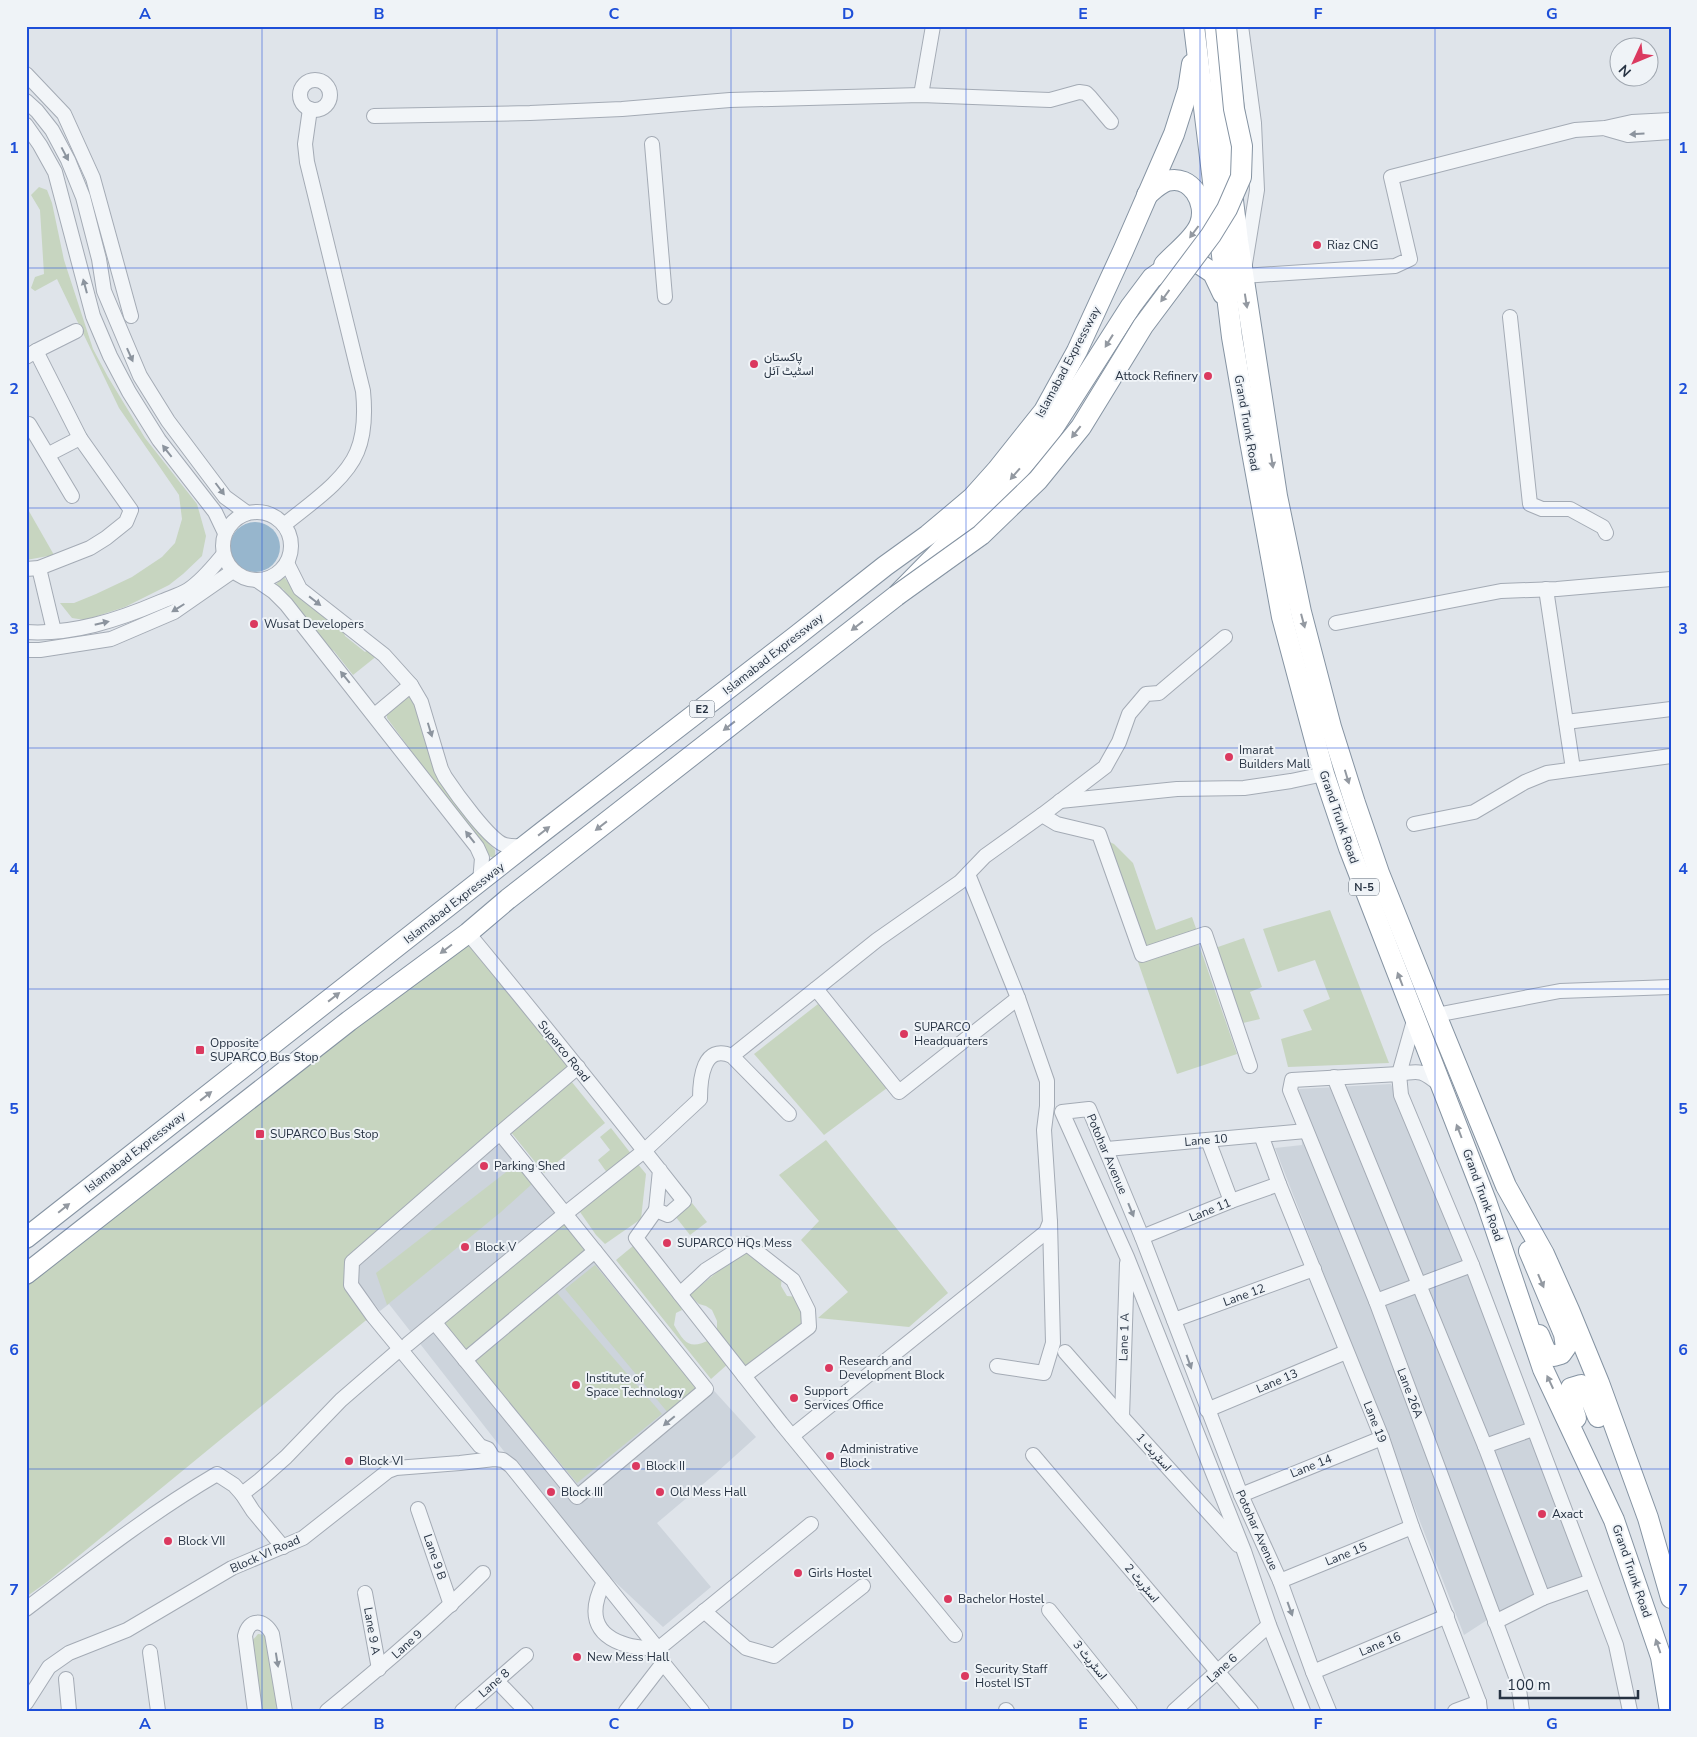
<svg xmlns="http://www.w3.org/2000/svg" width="1697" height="1737" viewBox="0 0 1697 1737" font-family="'Nunito Sans',Vazirmatn,sans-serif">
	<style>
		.built { fill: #cdd4dc }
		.green { fill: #c7d5c0 }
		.water { fill: #97b6cd }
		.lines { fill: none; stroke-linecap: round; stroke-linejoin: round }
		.minor-casing { stroke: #a4abb5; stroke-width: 16 }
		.highway-casing { stroke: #8593a2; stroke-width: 22 }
		.minor { stroke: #f2f5f8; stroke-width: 14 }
		.highway { stroke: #fff; stroke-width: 20 }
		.highway-bridge-casing { stroke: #8593a2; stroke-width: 22; stroke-linecap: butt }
		.highway-bridge { stroke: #fff; stroke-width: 20 }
		.oneway { fill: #8c949e }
		.oneway2 { fill: #9399a1 }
		.grid { fill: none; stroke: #1d4ed8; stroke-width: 1; stroke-opacity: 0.55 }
		.poi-dot { fill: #db395f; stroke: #eff3f7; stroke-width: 2 }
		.labels { text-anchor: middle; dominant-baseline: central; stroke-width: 4; stroke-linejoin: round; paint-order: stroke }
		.shield { fill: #eff3f7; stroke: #636d79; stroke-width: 1 }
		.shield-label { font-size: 11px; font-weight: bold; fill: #273343 }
		.poi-label { font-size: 12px; fill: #273343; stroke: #eff3f7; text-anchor: start }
		.street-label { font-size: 12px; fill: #273343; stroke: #eff3f7 }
		.neatline { fill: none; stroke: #1d4ed8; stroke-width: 2 }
		.grid-label { font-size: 16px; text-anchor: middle; font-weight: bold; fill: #1d4ed8 }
	</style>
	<rect width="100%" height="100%" fill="#dfe4ea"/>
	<!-- built -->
	<g class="built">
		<polygon points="1391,1084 1588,1573 1501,1611 1464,1635 1275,1148 1302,1145 1299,1089"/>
		<polygon points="503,1142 707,1383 756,1437 715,1474 657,1523 711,1587 663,1627 596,1564 517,1468 389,1304 380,1311 360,1285 356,1277 355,1269 360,1260 462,1173"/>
	</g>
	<!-- green -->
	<g class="green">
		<polygon points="39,187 47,190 52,203 64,260 93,349 108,377 145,438 197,504 206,536 202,556 183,574 169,585 125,607 85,620 72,618 60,603 74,603 96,594 132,577 162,557 175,543 182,519 179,495 119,408 57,279 35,291 31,288 35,277 44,274 40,210 31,195"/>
		<polygon points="26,506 54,555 26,560"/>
		<polygon points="284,577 298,595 343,629 345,636 365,652 371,647 378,655 353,675 334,651 326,646 283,589 275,585"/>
		<polygon points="408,694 413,698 464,811 484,838 495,850 495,857 491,857 488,855 387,718 387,713"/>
		<polygon points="1103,839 1114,844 1133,863 1156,930 1192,917 1198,934 1144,951"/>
		<polygon points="1330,910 1389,1063 1288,1067 1281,1039 1312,1030 1303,1010 1330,999 1315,960 1278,972 1263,929"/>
		<polygon points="462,937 578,1067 347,1264 370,1317 47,1582 26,1597 26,1285"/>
		<polygon points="1244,938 1262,987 1250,992 1260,1019 1243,1023 1215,948"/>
		<polygon points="1198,942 1237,1054 1177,1074 1138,962"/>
		<polygon points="818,1004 887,1088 824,1135 754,1054"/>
		<polygon points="571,1081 605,1123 544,1173 510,1131"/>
		<polygon points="611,1128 632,1155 608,1174 598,1160 610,1150 600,1137"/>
		<polygon points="826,1140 948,1293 909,1327 818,1318 848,1292 801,1240 819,1221 779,1175"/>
		<polygon points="519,1162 532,1184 501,1212 387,1305 376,1273"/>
		<polygon points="637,1163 646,1174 641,1219 605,1244 596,1235 578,1209"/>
		<polygon points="692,1203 707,1222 690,1235 675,1216"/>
		<polygon points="563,1221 587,1250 464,1351 441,1321"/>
		<path d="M633 1246 677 1298 682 1310 676 1313 674 1325C685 1344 690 1350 711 1339L729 1363 711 1379 616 1260Z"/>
		<polygon points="744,1250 782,1276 781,1286 787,1296 798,1297 804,1321 745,1368 717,1333 717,1321 712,1310 706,1306 699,1304 689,1295"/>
		<polygon points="595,1265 698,1390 669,1414 565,1289"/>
		<polygon points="557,1293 662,1414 577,1483 475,1361"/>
		<polygon points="258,1634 268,1635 277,1711 261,1711 252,1641"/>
	</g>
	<!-- water -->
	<circle class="water" cx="255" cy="547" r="25"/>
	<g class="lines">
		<defs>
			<g id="minor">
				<polyline points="1241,26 1254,123 1257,190 1243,276 1395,266 1410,259 1391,177 1575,130 1605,128 1632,122 1671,120"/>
				<polyline points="26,74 64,114 93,178 131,316"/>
				<circle cx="315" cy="95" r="15"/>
				<polyline points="921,95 933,26"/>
				<polyline points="26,101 37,111 52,130 68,160 83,197 99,259 104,291 140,376 168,421 225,497 247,513"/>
				<polyline points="374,116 530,113 622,109 730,100 921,95 1050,100 1079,92 1086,93 1090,97 1111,122"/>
				<polyline points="26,125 40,145 55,172 93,316 110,356 129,392 159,440 215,512 225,533"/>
				<polyline points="1607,129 1628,135 1671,132"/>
				<polyline points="652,144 665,297"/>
				<polyline points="1510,317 1530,504 1542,509 1570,509 1603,527 1606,533"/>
				<polyline points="36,351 76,331"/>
				<polyline points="26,357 36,351 80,438 131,510 126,522 106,538 90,548 39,568 26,569"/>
				<polyline points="29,424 72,496"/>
				<polyline points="49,454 80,438"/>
				<circle cx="257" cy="546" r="34"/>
				<path d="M284 525C308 505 345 481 357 452 365 433 365 411 363 391L307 162 305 144 310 109"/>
				<path d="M287 563 300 589 384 655 411 685 421 702 441 769 445 777C455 792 490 841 505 845 512 847 519 846 525 846"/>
				<polyline points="39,568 54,631"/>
				<polyline points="258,581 274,592 286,604 477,847 482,858 480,882"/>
				<polyline points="1546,589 1573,769"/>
				<polyline points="1336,623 1501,591 1557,589 1671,579"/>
				<path d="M26 632C72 635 118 620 160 602 169 598 180 595 188 590 202 581 213 567 223 555"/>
				<polyline points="26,650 40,650 111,639 174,612 233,571"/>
				<polyline points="375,715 411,685"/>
				<polyline points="1566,722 1671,709"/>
				<polyline points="1060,801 1177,789 1244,788 1291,781 1324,774"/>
				<polyline points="1042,815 1105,767 1119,742 1129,714 1146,694 1159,693 1225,637"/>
				<polyline points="1414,824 1474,812 1525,782 1547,773 1671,756"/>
				<path d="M468 933C541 1021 613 1111 684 1201L668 1215 656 1210 660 1170"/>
				<polyline points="816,989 899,1092 1018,998 968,874"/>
				<polyline points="1436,1015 1560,991 1671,987"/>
				<path d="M1415 1017 1399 1074C1421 1070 1423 1071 1440 1085"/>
				<polyline points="732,1056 877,940 960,882 985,856 1042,815 1057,824 1099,834 1142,955 1205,934 1250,1066"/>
				<polyline points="1334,1077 1485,1446"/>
				<polyline points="1261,1135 1279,1184 1382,1438 1412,1527 1479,1702 1480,1711"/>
				<polyline points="1208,1140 1231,1201"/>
				<polyline points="1107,1149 1306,1131"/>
				<polyline points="656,1210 636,1238 781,1423 955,1635"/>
				<polyline points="1142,1237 1231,1201 1279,1184"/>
				<polyline points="680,1294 706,1270 747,1244 793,1280 808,1310 809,1327 744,1376"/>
				<polyline points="1376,1301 1472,1265"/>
				<polyline points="1174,1320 1314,1269"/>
				<polyline points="435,1323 577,1497 706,1389 500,1133"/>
				<path d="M408 1344 565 1214 644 1151 700 1099C700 1079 703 1043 732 1056L789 1114"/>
				<polyline points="1065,1352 1122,1417 1238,1545"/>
				<polyline points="465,1360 595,1251"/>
				<polyline points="997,1366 1044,1373 1053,1343 1050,1222"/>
				<polyline points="1207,1410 1346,1352"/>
				<polyline points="1122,1417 1127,1263"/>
				<polyline points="1533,1429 1485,1446 1543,1598"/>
				<polyline points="792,1436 1046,1232 1050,1222 1044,1130 1047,1106 1047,1081 1018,998"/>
				<polyline points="1033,1455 1251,1711"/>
				<polyline points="494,1459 488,1449 480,1446 373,1316 351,1285 352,1262 500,1133 578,1067"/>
				<polyline points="242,1494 253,1511 283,1547"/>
				<polyline points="1241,1495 1382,1438"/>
				<polyline points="418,1509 451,1605"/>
				<polyline points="1280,1581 1412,1527"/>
				<path d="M604 1582C589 1611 592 1635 627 1645 637 1648 648 1648 658 1649L811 1524"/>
				<polyline points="365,1593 379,1669"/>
				<path d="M26 1609C88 1562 149 1514 217 1474L234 1485 242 1494 260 1480 286 1457 341 1400 400 1349"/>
				<polyline points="1049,1610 1130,1711"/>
				<polyline points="704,1611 746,1648 774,1656 863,1586"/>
				<polyline points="1495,1622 1543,1598 1591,1581"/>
				<polyline points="150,1652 158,1711"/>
				<polyline points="663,1663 702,1711"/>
				<polyline points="1313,1672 1447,1616"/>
				<polyline points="66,1679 69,1711"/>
				<polyline points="497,1681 526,1711"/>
				<polyline points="26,1703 49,1667 69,1653 127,1630 232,1568 303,1538 388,1471 396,1468 460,1463 494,1459 503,1460 511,1466 658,1649 663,1663 626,1711"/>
				<polyline points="1006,1710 1007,1711"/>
				<path d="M255 1711 245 1636C249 1618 264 1619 272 1634L285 1711"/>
				<path d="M327 1711C381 1667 434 1622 483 1573"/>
				<polyline points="462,1711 526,1655"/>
				<polyline points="1174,1711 1269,1625"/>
				<polyline points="1303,1711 1269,1625 1244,1551 1127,1257 1062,1112 1089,1109 1142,1237 1241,1495 1280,1581 1313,1672 1329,1711"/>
				<polyline points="1455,1711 1479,1702"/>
				<polyline points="1522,1711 1518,1682 1376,1301 1290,1090 1292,1080 1399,1074 1401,1095 1472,1265 1616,1645 1630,1711"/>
			</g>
			<g id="highway">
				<polyline points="1194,26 1232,337 1250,441 1282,617 1324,774 1349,848 1486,1201 1543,1369 1614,1520 1661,1657 1670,1711"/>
				<polyline points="1215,26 1228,160 1238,241 1277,496 1301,612 1331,727 1355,803 1379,873 1436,1015 1506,1186 1544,1254 1569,1310 1599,1383 1648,1518 1671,1598"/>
				<path d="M1147 195C1153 190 1159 184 1167 181 1191 174 1208 203 1200 224 1194 240 1175 252 1164 265"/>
				<polyline points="26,1238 545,830 795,637 885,566 928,535 972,498 997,470 1044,411 1077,351 1123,251 1174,134 1188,90 1192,64"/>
				<polyline points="1529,1251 1564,1334 1566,1347 1561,1354 1554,1356 1546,1352 1539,1335"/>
				<polyline points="26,1274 349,1021 468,933 508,899 896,596 1012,478 1048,436 1131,306 1152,278 1169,266 1183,260 1198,263 1213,273 1223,294"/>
				<polyline points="1576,1418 1569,1396 1571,1388 1581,1385 1588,1393 1598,1417"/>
			</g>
		</defs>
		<!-- minor casing -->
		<use href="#minor" class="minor-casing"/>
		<!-- highway casing -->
		<use href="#highway" class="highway-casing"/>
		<!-- minor -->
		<use href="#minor" class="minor"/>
		<!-- highway -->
		<use href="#highway" class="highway"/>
		<defs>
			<polyline id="highway-bridge" points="896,596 981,535 1038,480 1081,427 1143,326 1211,235 1227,209 1241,177 1242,146 1234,109 1226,26"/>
		</defs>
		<!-- highway-bridge casing -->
		<use href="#highway-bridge" class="highway-bridge-casing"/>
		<!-- highway-bridge -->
		<use href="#highway-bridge" class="highway-bridge"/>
	</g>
	<!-- one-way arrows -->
	<defs><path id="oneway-solid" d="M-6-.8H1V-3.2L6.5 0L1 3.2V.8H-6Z" transform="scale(1.25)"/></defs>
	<g class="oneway">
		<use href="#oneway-solid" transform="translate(1637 134) rotate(177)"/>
		<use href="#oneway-solid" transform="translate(65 154) rotate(62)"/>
		<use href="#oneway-solid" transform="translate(85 286) rotate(-105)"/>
		<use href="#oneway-solid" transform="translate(130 355) rotate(66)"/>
		<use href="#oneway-solid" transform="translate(167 451) rotate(-128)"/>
		<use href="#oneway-solid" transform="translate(220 489) rotate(53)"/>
		<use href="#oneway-solid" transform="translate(315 601) rotate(38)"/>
		<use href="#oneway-solid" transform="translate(178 608) rotate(148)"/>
		<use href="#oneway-solid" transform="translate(102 623) rotate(-13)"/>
		<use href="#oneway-solid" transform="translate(345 677) rotate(-129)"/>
		<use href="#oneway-solid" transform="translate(430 730) rotate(73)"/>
		<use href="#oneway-solid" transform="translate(470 837) rotate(-128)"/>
		<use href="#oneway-solid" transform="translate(1131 1210) rotate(68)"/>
		<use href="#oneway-solid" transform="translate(1189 1362) rotate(70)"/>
		<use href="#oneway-solid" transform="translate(669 1421) rotate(140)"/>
		<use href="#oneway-solid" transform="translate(1290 1609) rotate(70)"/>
		<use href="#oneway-solid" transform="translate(277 1660) rotate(81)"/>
	</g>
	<g class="oneway2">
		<use href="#oneway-solid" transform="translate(1194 232) rotate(127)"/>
		<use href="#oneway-solid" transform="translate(1165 296) rotate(126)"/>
		<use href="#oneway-solid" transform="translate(1246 301) rotate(81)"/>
		<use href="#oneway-solid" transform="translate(1109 341) rotate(122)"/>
		<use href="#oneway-solid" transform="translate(1076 432) rotate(128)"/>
		<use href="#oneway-solid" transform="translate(1272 461) rotate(81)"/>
		<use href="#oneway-solid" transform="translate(1015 474) rotate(131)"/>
		<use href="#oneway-solid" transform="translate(1303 621) rotate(75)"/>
		<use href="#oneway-solid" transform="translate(857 626) rotate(142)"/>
		<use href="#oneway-solid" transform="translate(729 726) rotate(142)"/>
		<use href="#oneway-solid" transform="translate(1347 777) rotate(73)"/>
		<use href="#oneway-solid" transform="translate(601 826) rotate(142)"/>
		<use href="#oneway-solid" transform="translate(544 831) rotate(-38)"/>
		<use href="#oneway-solid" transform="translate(446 949) rotate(143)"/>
		<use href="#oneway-solid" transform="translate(1400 979) rotate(-111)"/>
		<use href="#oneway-solid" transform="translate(334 997) rotate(-38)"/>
		<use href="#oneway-solid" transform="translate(206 1096) rotate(-38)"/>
		<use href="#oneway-solid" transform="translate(1459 1131) rotate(-111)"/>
		<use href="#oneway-solid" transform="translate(64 1208) rotate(-39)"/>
		<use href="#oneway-solid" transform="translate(1541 1281) rotate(67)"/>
		<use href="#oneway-solid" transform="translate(1550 1382) rotate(-115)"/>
		<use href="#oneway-solid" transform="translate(1658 1646) rotate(-109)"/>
	</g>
	<!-- grid -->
	<path class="grid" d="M262 26V1711M497 26V1711M731 26V1711M966 26V1711M1200 26V1711M1435 26V1711M26 268H1671M26 508H1671M26 748H1671M26 989H1671M26 1229H1671M26 1469H1671"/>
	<!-- markers -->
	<g class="poi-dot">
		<circle cx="1317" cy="245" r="5"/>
		<circle cx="754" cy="364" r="5"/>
		<circle cx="1208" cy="376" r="5"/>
		<circle cx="254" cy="624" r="5"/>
		<circle cx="1229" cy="757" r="5"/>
		<circle cx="904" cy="1034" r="5"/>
		<rect x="195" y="1045" width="10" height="10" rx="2.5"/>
		<rect x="255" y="1129" width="10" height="10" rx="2.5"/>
		<circle cx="484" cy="1166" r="5"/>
		<circle cx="667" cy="1243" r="5"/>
		<circle cx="465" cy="1247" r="5"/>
		<circle cx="829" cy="1368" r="5"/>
		<circle cx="576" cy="1385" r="5"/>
		<circle cx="794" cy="1398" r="5"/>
		<circle cx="830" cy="1456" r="5"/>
		<circle cx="349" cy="1461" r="5"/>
		<circle cx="636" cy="1466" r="5"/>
		<circle cx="551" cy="1492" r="5"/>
		<circle cx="660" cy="1492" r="5"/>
		<circle cx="1542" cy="1514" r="5"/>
		<circle cx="168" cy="1541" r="5"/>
		<circle cx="798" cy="1573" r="5"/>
		<circle cx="948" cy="1599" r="5"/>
		<circle cx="577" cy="1657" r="5"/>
		<circle cx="965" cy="1676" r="5"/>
	</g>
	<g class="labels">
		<!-- shield labels -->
		<g class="shield">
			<rect x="689.5" y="700.5" width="25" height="17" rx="4"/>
			<rect x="1349" y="878.5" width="30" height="17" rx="4"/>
		</g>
		<g class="shield-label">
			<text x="702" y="709">E2</text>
			<text x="1364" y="887">N-5</text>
		</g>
		<!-- poi labels -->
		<g class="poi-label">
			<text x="1327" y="245">Riaz CNG</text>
			<text x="764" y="357">پاکستان<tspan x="764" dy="14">اسٹیٹ آئل</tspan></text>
			<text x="1198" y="376" text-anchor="end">Attock Refinery</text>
			<text x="264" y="624">Wusat Developers</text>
			<text x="1239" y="750">Imarat<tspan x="1239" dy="14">Builders Mall</tspan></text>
			<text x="914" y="1027">SUPARCO<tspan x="914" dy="14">Headquarters</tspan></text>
			<text x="210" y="1043">Opposite<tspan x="210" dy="14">SUPARCO Bus Stop</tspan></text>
			<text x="270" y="1134">SUPARCO Bus Stop</text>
			<text x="494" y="1166">Parking Shed</text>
			<text x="677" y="1243">SUPARCO HQs Mess</text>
			<text x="475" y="1247">Block V</text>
			<text x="839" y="1361">Research and<tspan x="839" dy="14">Development Block</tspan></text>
			<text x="586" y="1378">Institute of<tspan x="586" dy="14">Space Technology</tspan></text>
			<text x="804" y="1391">Support<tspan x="804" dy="14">Services Office</tspan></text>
			<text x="840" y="1449">Administrative<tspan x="840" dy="14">Block</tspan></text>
			<text x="359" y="1461">Block VI</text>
			<text x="646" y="1466">Block II</text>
			<text x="561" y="1492">Block III</text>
			<text x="670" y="1492">Old Mess Hall</text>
			<text x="1552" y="1514">Axact</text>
			<text x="178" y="1541">Block VII</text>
			<text x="808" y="1573">Girls Hostel</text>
			<text x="958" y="1599">Bachelor Hostel</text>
			<text x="587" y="1657">New Mess Hall</text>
			<text x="975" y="1669">Security Staff<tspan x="975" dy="14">Hostel IST</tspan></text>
		</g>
		<!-- street labels -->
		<g class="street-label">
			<text transform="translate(1068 362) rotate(-62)">Islamabad Expressway</text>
			<text transform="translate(1247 423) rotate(80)">Grand Trunk Road</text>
			<text transform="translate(773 654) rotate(-38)">Islamabad Expressway</text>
			<text transform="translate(1339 817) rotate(71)">Grand Trunk Road</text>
			<text transform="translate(454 903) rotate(-38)">Islamabad Expressway</text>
			<text transform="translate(564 1051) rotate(51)">Suparco Road</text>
			<text transform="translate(1206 1140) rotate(-5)">Lane 10</text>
			<text transform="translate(135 1152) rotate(-38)">Islamabad Expressway</text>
			<text transform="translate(1107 1154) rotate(67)">Potohar Avenue</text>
			<text transform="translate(1483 1195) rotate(70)">Grand Trunk Road</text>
			<text transform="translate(1210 1210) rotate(-22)">Lane 11</text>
			<text transform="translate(1244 1295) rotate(-20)">Lane 12</text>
			<text transform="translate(1124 1337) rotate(-88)">Lane 1 A</text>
			<text transform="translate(1277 1381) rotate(-23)">Lane 13</text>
			<text transform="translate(1410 1393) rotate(69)">Lane 26A</text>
			<text transform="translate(1375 1422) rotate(68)">Lane 19</text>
			<text transform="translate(1154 1452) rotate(48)">اسٹریٹ 1</text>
			<text transform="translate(1311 1466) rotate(-22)">Lane 14</text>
			<text transform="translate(1257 1530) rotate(66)">Potohar Avenue</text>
			<text transform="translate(265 1554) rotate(-24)">Block VI Road</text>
			<text transform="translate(1346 1554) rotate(-22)">Lane 15</text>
			<text transform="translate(435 1557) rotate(71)">Lane 9 B</text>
			<text transform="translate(1632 1571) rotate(71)">Grand Trunk Road</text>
			<text transform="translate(1142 1583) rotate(50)">اسٹریٹ 2</text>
			<text transform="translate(372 1631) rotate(80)">Lane 9 A</text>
			<text transform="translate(407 1644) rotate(-42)">Lane 9</text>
			<text transform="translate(1380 1644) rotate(-23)">Lane 16</text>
			<text transform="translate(1090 1660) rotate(51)">اسٹریٹ 3</text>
			<text transform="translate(1222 1668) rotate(-42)">Lane 6</text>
			<text transform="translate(494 1683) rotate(-41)">Lane 8</text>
		</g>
	</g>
	<!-- border -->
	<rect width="1697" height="1737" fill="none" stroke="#eff3f7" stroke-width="55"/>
	<!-- north arrow -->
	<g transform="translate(1634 62) rotate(226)"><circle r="24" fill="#eff3f7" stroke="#9fa6af"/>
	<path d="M0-4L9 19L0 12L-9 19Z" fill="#db395f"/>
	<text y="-8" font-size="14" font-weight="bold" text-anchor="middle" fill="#273343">N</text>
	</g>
	<!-- scale -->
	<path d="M1500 1690v8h138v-8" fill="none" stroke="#273343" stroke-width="2.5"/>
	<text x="1507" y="1690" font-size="15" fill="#273343" stroke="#eff3f7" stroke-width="4" paint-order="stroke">100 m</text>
	<rect x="28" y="28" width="1642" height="1682" class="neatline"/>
	<g class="grid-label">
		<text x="145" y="19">A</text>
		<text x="379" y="19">B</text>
		<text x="614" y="19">C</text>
		<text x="848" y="19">D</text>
		<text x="1083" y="19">E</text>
		<text x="1318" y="19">F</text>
		<text x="1552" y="19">G</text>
		<text x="14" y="153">1</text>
		<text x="1683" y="153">1</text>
		<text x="14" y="394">2</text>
		<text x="1683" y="394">2</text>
		<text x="14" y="634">3</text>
		<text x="1683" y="634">3</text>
		<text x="14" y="874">4</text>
		<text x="1683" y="874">4</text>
		<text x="14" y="1114">5</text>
		<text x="1683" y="1114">5</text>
		<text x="14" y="1355">6</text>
		<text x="1683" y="1355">6</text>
		<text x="14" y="1595">7</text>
		<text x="1683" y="1595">7</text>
		<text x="145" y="1729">A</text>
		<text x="379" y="1729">B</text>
		<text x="614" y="1729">C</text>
		<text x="848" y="1729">D</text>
		<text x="1083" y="1729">E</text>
		<text x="1318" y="1729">F</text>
		<text x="1552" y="1729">G</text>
	</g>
</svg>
